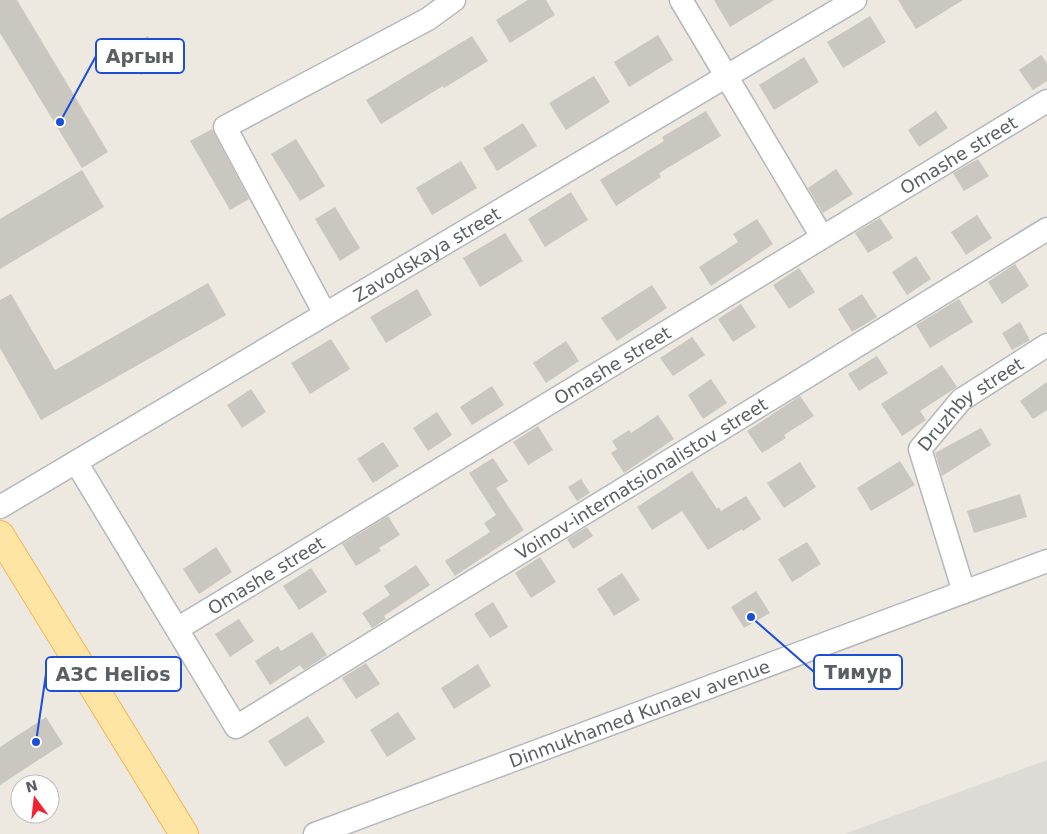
<svg xmlns="http://www.w3.org/2000/svg" width="1047" height="834" viewBox="0 0 1047 834" font-family="'DejaVu Sans',sans-serif">
	<style>
		.industrial { fill: #dedbd6 }
		.building { fill: #cac6c0 }
		.lines { fill: none; stroke-linecap: round; stroke-linejoin: round }
		.minor-casing { stroke: #b4b8bc; stroke-width: 25 }
		.major-casing { stroke: #f7b350; stroke-width: 30 }
		.minor { stroke: #fff; stroke-width: 22 }
		.major { stroke: #ffe5a4; stroke-width: 28 }
		.labels { text-anchor: middle; dominant-baseline: central; stroke-width: 4; stroke-linejoin: round; paint-order: stroke }
		.street-label { font-size: 18px; fill: #595f63; stroke: #fff }
		.leader { fill: none; stroke: #1d4ed8; stroke-width: 2 }
		.callout-dot { fill: #1d4ed8; stroke: #fff; stroke-width: 2 }
		.callout { fill: #fff; stroke: #1d4ed8; stroke-width: 2 }
		.callout-label { font-size: 19px; text-anchor: middle; font-weight: bold; fill: #595f63 }
	</style>
	<rect width="100%" height="100%" fill="#ede9e1"/>
	<!-- industrial -->
	<polygon class="industrial" points="1047,760 1047,834 844,834"/>
	<!-- building -->
	<g class="building">
		<polygon points="0,0 17,0 108,152 82,168 0,33"/>
		<polygon points="528,0 546,0 555,15 510,43 496,20"/>
		<polygon points="714,0 774,0 730,27"/>
		<polygon points="898,0 963,0 916,29"/>
		<polygon points="870,16 886,42 843,68 827,42"/>
		<polygon points="658,35 673,60 629,87 614,62"/>
		<polygon points="148,36 163,61 141,75 125,49"/>
		<polygon points="472,36 488,61 444,88 443,86 381,124 366,100"/>
		<polygon points="1041,55 1047,63 1047,81 1033,90 1019,70"/>
		<polygon points="804,57 819,82 774,110 759,85"/>
		<polygon points="594,76 610,102 566,130 549,103"/>
		<polygon points="706,111 721,136 659,173 661,177 616,206 600,180 664,141 662,137"/>
		<polygon points="936,111 948,128 919,147 908,130"/>
		<polygon points="523,123 537,146 497,171 483,148"/>
		<polygon points="212,129 249,199 230,210 190,141"/>
		<polygon points="296,139 325,186 300,201 271,154"/>
		<polygon points="978,159 989,176 964,191 953,173"/>
		<polygon points="461,161 477,188 432,215 416,188"/>
		<polygon points="836,169 853,194 823,213 808,188"/>
		<polygon points="82,170 104,207 0,269 0,219"/>
		<polygon points="571,192 588,220 545,247 528,219"/>
		<polygon points="335,207 360,248 340,261 315,219"/>
		<polygon points="977,215 992,238 966,255 951,232"/>
		<polygon points="880,218 893,238 868,253 855,233"/>
		<polygon points="757,219 773,244 711,286 699,267 738,242 733,234"/>
		<polygon points="505,233 523,261 480,287 463,258"/>
		<polygon points="916,256 931,279 907,295 892,272"/>
		<polygon points="1015,264 1029,286 1002,304 988,282"/>
		<polygon points="799,268 815,292 789,309 773,285"/>
		<polygon points="208,283 226,315 41,420 0,348 0,300 11,294 55,370"/>
		<polygon points="652,285 667,308 617,341 601,318"/>
		<polygon points="417,289 432,315 386,343 370,317"/>
		<polygon points="862,294 877,317 852,332 838,309"/>
		<polygon points="959,299 973,322 930,348 916,325"/>
		<polygon points="741,304 756,327 733,342 718,319"/>
		<polygon points="1020,322 1030,340 1012,350 1002,333"/>
		<polygon points="692,337 705,355 673,376 660,358"/>
		<polygon points="331,339 350,369 310,394 291,363"/>
		<polygon points="566,341 579,361 546,383 533,363"/>
		<polygon points="877,356 888,373 859,391 848,374"/>
		<polygon points="942,365 957,387 920,411 926,420 902,436 881,404"/>
		<polygon points="711,379 727,403 703,419 688,395"/>
		<polygon points="1047,382 1047,410 1033,419 1020,401"/>
		<polygon points="492,386 504,405 472,425 460,407"/>
		<polygon points="251,389 266,412 242,428 227,405"/>
		<polygon points="800,396 814,416 784,435 786,438 762,453 747,431"/>
		<polygon points="437,412 452,435 428,451 413,428"/>
		<polygon points="658,415 674,439 624,473 611,453 617,449 612,441 629,430 631,433"/>
		<polygon points="538,426 553,450 528,465 513,442"/>
		<polygon points="981,428 991,445 942,476 935,453"/>
		<polygon points="383,442 399,466 373,483 357,459"/>
		<polygon points="493,458 508,481 496,488 524,530 455,576 445,561 490,532 484,523 496,515 469,473"/>
		<polygon points="900,461 915,485 871,511 857,488"/>
		<polygon points="800,462 816,487 784,508 767,483"/>
		<polygon points="692,471 717,509 719,507 721,511 746,496 761,519 743,531 742,529 708,550 682,511 652,530 637,507"/>
		<polygon points="581,479 590,493 577,501 568,487"/>
		<polygon points="1020,494 1027,517 974,533 967,511"/>
		<polygon points="388,516 400,535 379,548 381,551 356,566 342,544"/>
		<polygon points="587,527 593,536 573,549 567,539"/>
		<polygon points="807,542 821,564 792,582 778,559"/>
		<polygon points="216,547 232,572 199,594 183,569"/>
		<polygon points="540,557 556,582 531,598 515,573"/>
		<polygon points="416,565 430,585 384,616 386,619 372,628 362,613 390,595 384,586"/>
		<polygon points="311,568 327,592 299,610 283,586"/>
		<polygon points="622,573 640,600 614,616 597,589"/>
		<polygon points="756,591 770,613 744,628 731,607"/>
		<polygon points="493,602 508,627 490,638 474,614"/>
		<polygon points="239,619 254,641 230,657 215,634"/>
		<polygon points="312,632 327,655 304,670 300,665 270,685 255,661 278,646 281,651"/>
		<polygon points="366,663 380,684 356,699 342,678"/>
		<polygon points="478,664 491,686 454,709 441,688"/>
		<polygon points="398,712 416,739 387,757 370,730"/>
		<polygon points="308,716 325,742 285,767 268,741"/>
		<polygon points="46,717 63,744 0,785 0,747"/>
	</g>
	<g class="lines">
		<defs>
			<g id="minor">
				<polyline points="681,0 822,237"/>
				<polyline points="325,314 225,127 428,19 454,0"/>
				<path id="s1" d="M76 462 236 727 1047 229"/>
				<path id="s2" d="M0 507 855 0"/>
				<path id="s3" d="M964 592 920 449 961 400 1047 345"/>
				<path id="s4" d="M177 629 1047 101"/>
				<path id="s5" d="M315 834 1047 561"/>
			</g>
			<polyline id="major" points="0,535 184,834"/>
		</defs>
		<!-- minor casing -->
		<use href="#minor" class="minor-casing"/>
		<!-- major casing -->
		<use href="#major" class="major-casing"/>
		<!-- minor -->
		<use href="#minor" class="minor"/>
		<!-- major -->
		<use href="#major" class="major"/>
	</g>
	<g class="labels">
		<!-- street labels -->
		<g class="street-label">
			<text stroke="none"><textPath href="#s4" startOffset="914">Omashe street</textPath></text>
			<text stroke="none"><textPath href="#s2" startOffset="496">Zavodskaya street</textPath></text>
			<text stroke="none"><textPath href="#s4" startOffset="509">Omashe street</textPath></text>
			<text stroke="none"><textPath href="#s3" startOffset="218">Druzhby street</textPath></text>
			<text stroke="none"><textPath href="#s1" startOffset="785">Voinov-internatsionalistov street</textPath></text>
			<text stroke="none"><textPath href="#s4" startOffset="104">Omashe street</textPath></text>
			<text stroke="none"><textPath href="#s5" startOffset="346">Dinmukhamed Kunaev avenue</textPath></text>
		</g>
	</g>
	<!-- callouts -->
	<path class="leader" d="M60 122L96 56M751 617L814 672M36 742L46 674"/>
	<g class="callout-dot">
		<circle cx="60" cy="122" r="5"/>
		<circle cx="751" cy="617" r="5"/>
		<circle cx="36" cy="742" r="5"/>
	</g>
	<g class="callout">
		<rect x="96" y="39" width="88" height="34" rx="5"/>
		<rect x="814" y="655" width="88" height="34" rx="5"/>
		<rect x="46" y="657" width="135" height="34" rx="5"/>
	</g>
	<g class="callout-label">
		<text x="140" y="63">Аргын</text>
		<text x="858" y="679">Тимур</text>
		<text x="113" y="681">АЗС Helios</text>
	</g>
	<!-- north arrow -->
	<g transform="translate(35 799) rotate(345)"><circle r="24" fill="#ffffff" stroke="#bdbfc1"/>
	<path d="M0-4L9 19L0 12L-9 19Z" fill="#f0242e"/>
	<text y="-8" font-size="14" font-weight="bold" text-anchor="middle" fill="#595f63">N</text>
	</g>
</svg>
